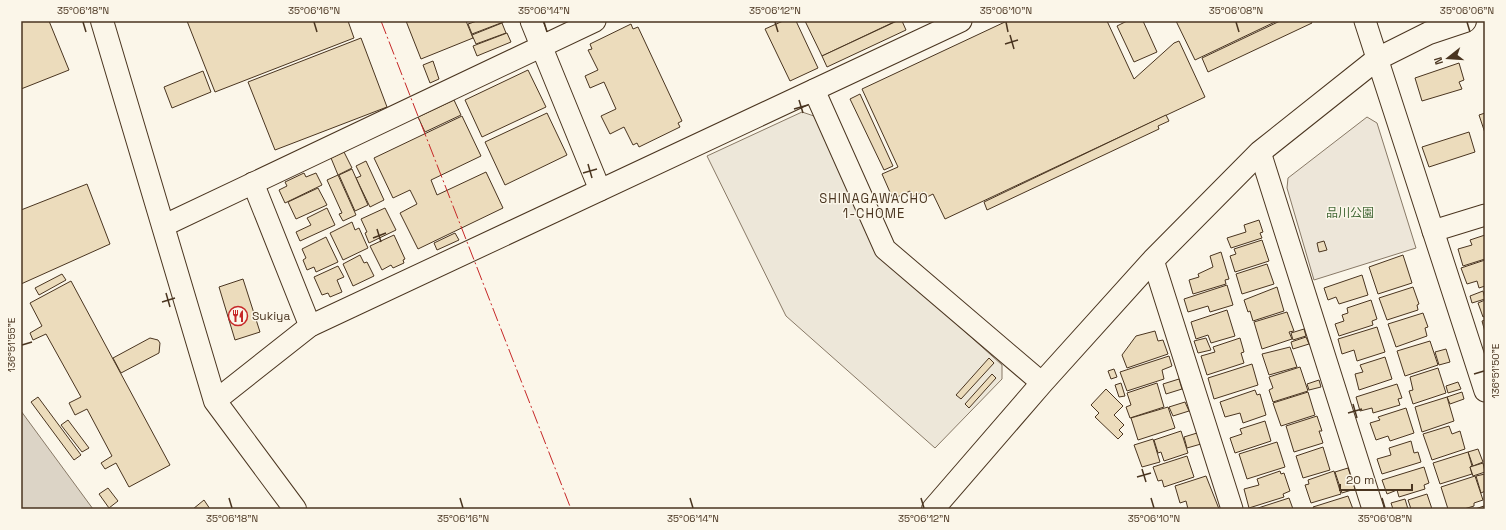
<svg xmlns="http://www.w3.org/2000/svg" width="1506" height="530" viewBox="0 0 1506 530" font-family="'Space Grotesk','Noto Sans JP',sans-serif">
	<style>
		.green { fill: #ede6d9; stroke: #887966 }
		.parking { fill: #ede7d9; stroke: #887966 }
		.water { fill: #dcd4c6; stroke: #887966 }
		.building { fill: #ecdcbc; stroke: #4a3520 }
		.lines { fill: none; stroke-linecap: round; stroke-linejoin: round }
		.minor-casing { stroke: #4a3520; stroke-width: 23 }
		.tertiary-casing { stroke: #4a3520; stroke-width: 24 }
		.minor { stroke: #fbf6e9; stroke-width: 21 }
		.tertiary { stroke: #fbf6e9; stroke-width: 22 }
		.power { stroke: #c62828; stroke-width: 1; stroke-dasharray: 14 3 2 3; stroke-linecap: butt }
		.ticks { fill: none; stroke: #4a3520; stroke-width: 1.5 }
		.labels { text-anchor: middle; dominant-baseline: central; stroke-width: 3; stroke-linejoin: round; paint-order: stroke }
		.park-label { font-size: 12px; fill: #436837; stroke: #fbf6e9 }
		.poi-label { font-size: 12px; fill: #4a3520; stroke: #fbf6e9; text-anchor: start }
		.neighbourhood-label { font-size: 13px; letter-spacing: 1px; fill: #4a3520; stroke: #fbf6e9 }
		.neatline { fill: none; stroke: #4a3520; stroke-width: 1.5 }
		.ticks-label { font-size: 10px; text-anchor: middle; fill: #4a3520 }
	</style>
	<rect width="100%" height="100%" fill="#fbf6e9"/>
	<!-- green -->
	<polygon class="green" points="1367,117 1377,123 1416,248 1314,280 1287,188 1288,178"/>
	<!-- parking -->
	<polygon class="parking" points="802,112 814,116 878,253 1002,365 1002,379 935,448 786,316 707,156"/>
	<!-- water -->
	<polygon class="water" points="21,411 93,509 21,509"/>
	<!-- building -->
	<g class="building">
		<polygon points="21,21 49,21 69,70 21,89"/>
		<polygon points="187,21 348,21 354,38 215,92"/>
		<polygon points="406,21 466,21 473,38 421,59"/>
		<polygon points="477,21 506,21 472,34 468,24"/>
		<polygon points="783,21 796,21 818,68 790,81 765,29"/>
		<polygon points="805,21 896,21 822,56"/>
		<polygon points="897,21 902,21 906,30 827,67 822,56"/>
		<polygon points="1007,21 1107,21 1134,79 1174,43 1179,41 1205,97 945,219 933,194 925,198 923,192 912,197 910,191 893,199 882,174 898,167 862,89"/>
		<polygon points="1127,21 1143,21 1157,52 1134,62 1117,26"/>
		<polygon points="1176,21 1277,21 1195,60"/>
		<polygon points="1280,21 1311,21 1312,23 1208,72 1202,58"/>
		<polygon points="502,23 506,33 476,44 472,35"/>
		<polygon points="631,24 633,29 638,27 682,121 678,123 680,127 639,147 637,143 633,145 624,127 610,134 601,116 616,109 604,82 590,88 585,76 598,70 588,50 592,49 590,44"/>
		<polygon points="507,33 511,42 477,56 473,46"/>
		<polygon points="361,38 387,107 275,150 248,82"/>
		<polygon points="433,61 439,79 430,83 423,65"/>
		<polygon points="1459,63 1464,80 1459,82 1462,89 1422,101 1415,78"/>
		<polygon points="528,70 546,107 482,137 465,100"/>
		<polygon points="203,71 211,92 172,108 164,87"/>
		<polygon points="860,94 893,166 884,170 850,99"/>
		<polygon points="454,100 461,115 425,132 418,117"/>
		<polygon points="547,113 567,155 505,185 485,142"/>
		<polygon points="1485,113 1485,133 1479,115"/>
		<polygon points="1166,115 1169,121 1158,126 1159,129 987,210 984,202"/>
		<polygon points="462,116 481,156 431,180 437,195 486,172 503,208 418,249 400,213 417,204 410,190 393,198 374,158"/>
		<polygon points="1469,132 1475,152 1429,167 1422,147"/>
		<polygon points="344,152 352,168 338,175 331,158"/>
		<polygon points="366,161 384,200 370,207 356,178 361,176 356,166"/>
		<polygon points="352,169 368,205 355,211 339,175"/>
		<polygon points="304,173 306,177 316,173 322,185 285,203 279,190 287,186 285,182"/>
		<polygon points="338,175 356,215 343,221 339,214 342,213 327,180"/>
		<polygon points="87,184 110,244 21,284 21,210"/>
		<polygon points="318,188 327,205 296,219 288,202"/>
		<polygon points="327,208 335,225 300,241 296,232 311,225 307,218"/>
		<polygon points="385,208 396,230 369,243 365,233 367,232 361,219"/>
		<polygon points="1259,220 1263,232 1260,233 1262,238 1231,248 1227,238 1246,232 1244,225"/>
		<polygon points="352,222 355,230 359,228 368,248 343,260 330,233"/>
		<polygon points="455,233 459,240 437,250 434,243"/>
		<polygon points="394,235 405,259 403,260 404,263 393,268 391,265 382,270 370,246"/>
		<polygon points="1485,235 1485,259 1463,266 1458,249 1472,245 1470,240"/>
		<polygon points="326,237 338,262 316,272 314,267 307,270 303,260 306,258 302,249"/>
		<polygon points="1262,240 1269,261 1235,272 1230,256 1236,254 1234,249"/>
		<polygon points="1324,241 1327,250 1319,252 1317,243"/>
		<polygon points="1221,252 1229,279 1225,280 1226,284 1193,294 1189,280 1199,277 1198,274 1213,267 1210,256"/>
		<polygon points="360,255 364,263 367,262 374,276 353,286 343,264"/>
		<polygon points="1403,255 1412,283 1378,294 1369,267"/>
		<polygon points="1485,260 1485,286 1479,288 1477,281 1467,284 1461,268"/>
		<polygon points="1267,264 1274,284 1242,294 1236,274"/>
		<polygon points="338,266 344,277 337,280 342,292 330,297 328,293 322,295 314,277"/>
		<polygon points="62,274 66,280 39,295 35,288"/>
		<polygon points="1362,275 1368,295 1339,304 1336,297 1328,300 1324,288"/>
		<polygon points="243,279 260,332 235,340 219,287"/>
		<polygon points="71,281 170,465 129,487 116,463 105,469 101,463 112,456 87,409 75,415 69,403 81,397 46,334 33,340 30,333 42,326 30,303"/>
		<polygon points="1227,285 1233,305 1210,312 1208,306 1188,312 1184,299"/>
		<polygon points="1277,287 1284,311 1253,321 1250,311 1248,312 1244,300"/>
		<polygon points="1413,287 1419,304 1417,305 1418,310 1387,320 1379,298"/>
		<polygon points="1483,291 1485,299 1472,303 1470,296"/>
		<polygon points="1371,300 1377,319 1372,321 1373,325 1339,336 1335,324 1344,321 1342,315 1348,313 1347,308"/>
		<polygon points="1485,300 1485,316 1483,317 1478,303"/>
		<polygon points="1227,310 1235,336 1211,343 1208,335 1196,339 1191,322"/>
		<polygon points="1287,312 1294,331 1289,332 1292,339 1262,349 1254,322"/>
		<polygon points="1423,313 1428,327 1425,328 1427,336 1396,347 1388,324"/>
		<polygon points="1485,320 1485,332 1482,321"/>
		<polygon points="1377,327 1385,352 1357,361 1354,350 1342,354 1338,339"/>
		<polygon points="1304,329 1306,336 1293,340 1291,333"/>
		<polygon points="1155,331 1158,341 1163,340 1168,354 1127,368 1122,355 1136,336"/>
		<polygon points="1306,337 1309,344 1293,349 1291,342"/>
		<polygon points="150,338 158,340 160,343 159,353 121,373 113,358"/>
		<polygon points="1206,338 1211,350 1198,353 1194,341"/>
		<polygon points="1240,338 1244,352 1241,353 1244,363 1207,375 1201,356 1215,352 1213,347"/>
		<polygon points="1430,341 1438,365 1405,376 1397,351"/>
		<polygon points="1290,347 1297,367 1269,375 1262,354"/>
		<polygon points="1446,349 1450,362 1439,365 1435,352"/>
		<polygon points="1169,356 1172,366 1162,370 1164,379 1127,391 1120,372"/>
		<polygon points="1385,357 1392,379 1359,390 1355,374 1363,372 1360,365"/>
		<polygon points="989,358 994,363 961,399 956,395"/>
		<polygon points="1252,364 1258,385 1214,399 1208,378"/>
		<polygon points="1300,367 1308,391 1273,402 1269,390 1273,388 1269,377"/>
		<polygon points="1438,368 1446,393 1413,404 1409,391 1413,390 1410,377"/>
		<polygon points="1114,369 1117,377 1111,379 1108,371"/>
		<polygon points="992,374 996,378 969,408 965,404"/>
		<polygon points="1179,379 1182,389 1166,394 1163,384"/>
		<polygon points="1319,380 1321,387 1309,390 1307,384"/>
		<polygon points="1458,382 1461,389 1448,393 1446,386"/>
		<polygon points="1121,383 1125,396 1119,397 1115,385"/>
		<polygon points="1157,383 1164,407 1130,418 1126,407 1131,405 1127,393"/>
		<polygon points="1397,384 1402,398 1398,399 1400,405 1373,413 1372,408 1360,411 1356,397"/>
		<polygon points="1106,389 1123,406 1114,415 1124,425 1119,430 1123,434 1118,439 1095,417 1099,413 1091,405"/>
		<polygon points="1255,390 1257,395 1260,394 1266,415 1243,423 1240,413 1225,417 1220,402"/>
		<polygon points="1308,392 1315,415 1281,426 1273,403"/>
		<polygon points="1462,392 1464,399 1450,404 1447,397"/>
		<polygon points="38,397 81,455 74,460 31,402"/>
		<polygon points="1447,397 1454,421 1422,432 1415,407"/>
		<polygon points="1185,402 1189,411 1173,416 1169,407"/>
		<polygon points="1168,407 1175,428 1138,440 1131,418"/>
		<polygon points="1406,408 1414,433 1390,441 1388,436 1376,440 1370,423 1380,420 1378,417"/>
		<polygon points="1317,416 1322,431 1319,431 1323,443 1294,452 1286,426"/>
		<polygon points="68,420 89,448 82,452 61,425"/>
		<polygon points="1265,421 1271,441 1235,453 1230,438 1242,434 1240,429"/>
		<polygon points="1449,426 1452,434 1460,431 1465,449 1432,460 1423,434"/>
		<polygon points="1181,431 1188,453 1164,461 1161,452 1158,453 1154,440"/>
		<polygon points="1197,433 1201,444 1187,448 1184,437"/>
		<polygon points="1153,439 1160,462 1142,467 1134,445"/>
		<polygon points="1411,441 1414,453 1418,452 1421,462 1382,474 1377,459 1391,455 1389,448"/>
		<polygon points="1277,442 1285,467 1247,479 1239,454"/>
		<polygon points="1323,447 1330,470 1303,478 1296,456"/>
		<polygon points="1478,449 1483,462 1473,466 1468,452"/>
		<polygon points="1468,452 1472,466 1470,467 1472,474 1440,484 1433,463"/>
		<polygon points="1187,456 1194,477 1164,487 1162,480 1158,481 1153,467"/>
		<polygon points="1483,463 1485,472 1473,476 1470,467"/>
		<polygon points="1424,467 1429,483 1424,485 1425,489 1399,497 1397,490 1387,494 1382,480"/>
		<polygon points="1348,468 1355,489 1342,493 1335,472"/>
		<polygon points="1280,471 1281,474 1284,473 1290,491 1283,494 1284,497 1249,508 1244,489 1259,485 1257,479"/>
		<polygon points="1334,471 1341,494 1311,503 1305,485 1309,484 1308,480"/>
		<polygon points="1485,474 1485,491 1481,493 1476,476"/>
		<polygon points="1206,476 1219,509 1188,509 1186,501 1180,503 1175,486"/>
		<polygon points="1475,476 1483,500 1474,503 1474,506 1464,509 1448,509 1441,487"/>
		<polygon points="108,488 118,501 109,508 99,494"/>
		<polygon points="1427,494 1432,509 1411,509 1408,500"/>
		<polygon points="1348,496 1353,509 1314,509 1313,507"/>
		<polygon points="1289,498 1293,509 1255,509"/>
		<polygon points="1405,499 1408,509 1393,509 1391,503"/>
		<polygon points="204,500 210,509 193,509"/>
		<polygon points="1484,506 1485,509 1475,509"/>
	</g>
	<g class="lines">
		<defs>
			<g id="minor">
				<polyline points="531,21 600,190"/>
				<polyline points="1365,21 1485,391"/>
				<polyline points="814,90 885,249 1042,383"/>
				<polyline points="1260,152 1373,509"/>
				<polyline points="253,183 310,326"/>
				<polyline points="163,226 595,21"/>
				<polyline points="1433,231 1485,215"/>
				<polyline points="1153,260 1232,509"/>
				<polyline points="215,401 310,326 961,21"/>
			</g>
			<g id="tertiary">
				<polyline points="102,21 215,401 295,509"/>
				<polyline points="933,509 1042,383 1153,260 1260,152 1377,59 1429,33 1465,21"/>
			</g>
		</defs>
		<!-- minor casing -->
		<use href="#minor" class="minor-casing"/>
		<!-- tertiary casing -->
		<use href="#tertiary" class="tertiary-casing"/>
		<!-- minor -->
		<use href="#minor" class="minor"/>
		<!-- tertiary -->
		<use href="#tertiary" class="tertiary"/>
		<!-- power -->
		<polyline class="power" points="381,21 571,509"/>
	</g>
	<!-- ticks -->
	<path class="ticks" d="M83 22 86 32M314 22 317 32M544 22 547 32M775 22 778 32M1006 22 1008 32M1236 22 1239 32M1467 22 1470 32M1010 35 1014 49M1005 44 1018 40M799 100 803 113M794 109 808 105M588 164 592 178M583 173 597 169M377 229 381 242M373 238 386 233M166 293 170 307M162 302 175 298M22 345 32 342M1474 374 1484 371M1353 404 1357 418M1348 413 1362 409M1142 469 1146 482M1137 477 1151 473M229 498 232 508M460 498 463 508M690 498 693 508M921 498 924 508M1151 498 1154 508M1382 498 1385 508"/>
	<!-- icons -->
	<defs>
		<symbol id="restaurant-ring" viewBox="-11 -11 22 22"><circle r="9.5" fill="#fbf6e9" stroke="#c62828" stroke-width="1.5"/><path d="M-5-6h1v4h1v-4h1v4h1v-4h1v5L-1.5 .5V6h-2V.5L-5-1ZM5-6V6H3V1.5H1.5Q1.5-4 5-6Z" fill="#c62828"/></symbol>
	</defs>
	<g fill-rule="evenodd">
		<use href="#restaurant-ring" x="227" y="305" width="22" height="22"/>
	</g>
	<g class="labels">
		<!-- park labels -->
		<g class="park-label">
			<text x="1350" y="213">品川公園</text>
		</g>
		<!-- poi labels -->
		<g class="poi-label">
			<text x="252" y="316">Sukiya</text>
		</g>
		<!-- neighbourhood labels -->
		<g class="neighbourhood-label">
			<text x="874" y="198">SHINAGAWACHO<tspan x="874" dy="15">1-CHOME</tspan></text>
		</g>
	</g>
	<!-- border -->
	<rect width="1506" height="530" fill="none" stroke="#fbf6e9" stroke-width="44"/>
	<!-- north arrow -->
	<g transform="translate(1448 58) rotate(253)" stroke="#fbf6e9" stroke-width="3" paint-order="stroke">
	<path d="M0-3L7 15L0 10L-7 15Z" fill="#4a3520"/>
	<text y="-6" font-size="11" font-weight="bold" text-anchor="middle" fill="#4a3520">N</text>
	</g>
	<!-- scale -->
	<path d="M1340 484v6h72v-6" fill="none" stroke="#4a3520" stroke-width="2"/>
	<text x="1346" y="484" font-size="12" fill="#4a3520" stroke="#fbf6e9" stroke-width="3" paint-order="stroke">20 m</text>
	<rect x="22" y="22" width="1462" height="486" class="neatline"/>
	<g class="ticks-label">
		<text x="83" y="14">35°06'18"N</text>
		<text x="314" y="14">35°06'16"N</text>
		<text x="544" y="14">35°06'14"N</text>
		<text x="775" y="14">35°06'12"N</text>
		<text x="1006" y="14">35°06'10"N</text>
		<text x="1236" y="14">35°06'08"N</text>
		<text x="1467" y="14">35°06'06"N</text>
		<text transform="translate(11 345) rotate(-90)" y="4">136°51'55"E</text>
		<text transform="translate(1495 371) rotate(-90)" y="4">136°51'50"E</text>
		<text x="232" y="522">35°06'18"N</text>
		<text x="463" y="522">35°06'16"N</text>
		<text x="693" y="522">35°06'14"N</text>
		<text x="924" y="522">35°06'12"N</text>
		<text x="1154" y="522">35°06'10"N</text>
		<text x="1385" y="522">35°06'08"N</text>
	</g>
</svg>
